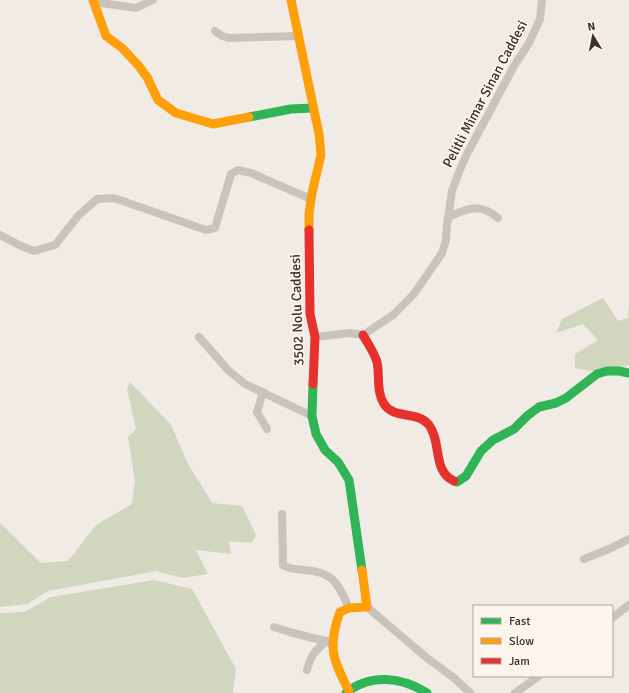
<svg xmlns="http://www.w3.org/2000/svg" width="629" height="693" viewBox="0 0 629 693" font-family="Signika,sans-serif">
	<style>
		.green { fill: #d1d6bf }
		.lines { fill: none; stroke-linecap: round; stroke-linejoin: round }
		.street { stroke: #c9c3be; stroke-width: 8 }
		.fast { stroke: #30b455; stroke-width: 9 }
		.slow { stroke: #ff9f0a; stroke-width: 9 }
		.jam { stroke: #e5322d; stroke-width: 9 }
		.labels { text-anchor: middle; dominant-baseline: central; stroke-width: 3.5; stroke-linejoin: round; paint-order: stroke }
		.street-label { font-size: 14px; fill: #3b302b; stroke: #fbf5ee }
	</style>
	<rect width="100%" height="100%" fill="#f0ebe5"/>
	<!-- green -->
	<g class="green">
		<polygon points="603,298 618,321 628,318 629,304 629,365 592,371 575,368 575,354 598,340 583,324 556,333 562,319"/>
		<polygon points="130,382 171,425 188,464 212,503 242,506 256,535 252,543 229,541 231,554 196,550 208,574 182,578 156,571 48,591 27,604 0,607 0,523 41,563 68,561 96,525 132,504 135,481 128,437 136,429 127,389"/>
		<polygon points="154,580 192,589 236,669 233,693 0,693 0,613 24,612 51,597"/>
	</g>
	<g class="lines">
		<!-- street -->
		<g class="street">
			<polyline points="94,2 136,8 153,0"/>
			<polyline points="215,31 222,36 229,38 298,36"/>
			<path d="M448 217C468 209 479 202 498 218"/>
			<polyline points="0,235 21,246 34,251 55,245 78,216 97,199 114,198 206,230 215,228 231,174 238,170 251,173 311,199"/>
			<polyline points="199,337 228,370 245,384 312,416"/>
			<polyline points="315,337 350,333 363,335 393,315 413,295 434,265 442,253 446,240 447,225 452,191 459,172 467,154 514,66 529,43 540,19 542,0"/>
			<polyline points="263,392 257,412 267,429"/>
			<path d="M282 514 283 565C290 570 297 569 305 570 334 572 338 584 349 608"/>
			<polyline points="584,559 609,549 629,539"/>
			<polyline points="367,607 427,658 454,678 470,693"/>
			<polyline points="612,618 629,605"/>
			<polyline points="274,627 293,633 333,643"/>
			<path d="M307 670C311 655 315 650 327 641"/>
			<polyline points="515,693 539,676"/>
		</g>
		<!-- fast -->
		<g class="fast">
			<polyline points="249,117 291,109 313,108"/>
			<polyline points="313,384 312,416 316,434 325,450 338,462 349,480 362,570"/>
			<polyline points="454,481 457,482 466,476 481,451 493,440 514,429 527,416 539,407 556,403 566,398 597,374 607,371 619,371 629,373"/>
			<path d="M346 693C370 673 402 677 427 693"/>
		</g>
		<!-- slow -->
		<g class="slow">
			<polyline points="93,0 106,36 122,48 138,65 147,77 158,100 176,113 213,124 249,117"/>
			<polyline points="291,0 319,134 321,155 312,193 309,214 309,230"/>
			<path d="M349 691C333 660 327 647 340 612L349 608 367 607 362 570"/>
		</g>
		<!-- jam -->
		<g class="jam">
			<polyline points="309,230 310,314 315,337 313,384"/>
			<path d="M363 335C368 344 374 352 377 362 380 376 376 391 384 404 394 420 417 410 429 425 442 442 432 471 454 481"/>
		</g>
	</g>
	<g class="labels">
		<!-- street labels -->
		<g class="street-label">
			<text transform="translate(485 94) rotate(-62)">Pelitli Mimar Sinan Caddesi</text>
			<text transform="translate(297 310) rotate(-92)">3502 Nolu Caddesi</text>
		</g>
	</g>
	<!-- legend -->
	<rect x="473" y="605" width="140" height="72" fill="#fbf5ee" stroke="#aea6a0"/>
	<rect x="481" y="618" width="20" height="6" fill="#30b455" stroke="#aea6a0"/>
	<text x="509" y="625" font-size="12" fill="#3b302b">Fast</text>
	<rect x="481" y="638" width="20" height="6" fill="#ff9f0a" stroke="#aea6a0"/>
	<text x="509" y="645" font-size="12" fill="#3b302b">Slow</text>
	<rect x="481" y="658" width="20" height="6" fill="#e5322d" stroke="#aea6a0"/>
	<text x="509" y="665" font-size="12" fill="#3b302b">Jam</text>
	<!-- north arrow -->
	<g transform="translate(593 36) rotate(350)" stroke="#fbf5ee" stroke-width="3" paint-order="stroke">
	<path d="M0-3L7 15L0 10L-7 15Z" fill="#3b302b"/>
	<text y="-6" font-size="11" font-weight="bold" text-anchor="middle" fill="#3b302b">N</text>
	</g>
</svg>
